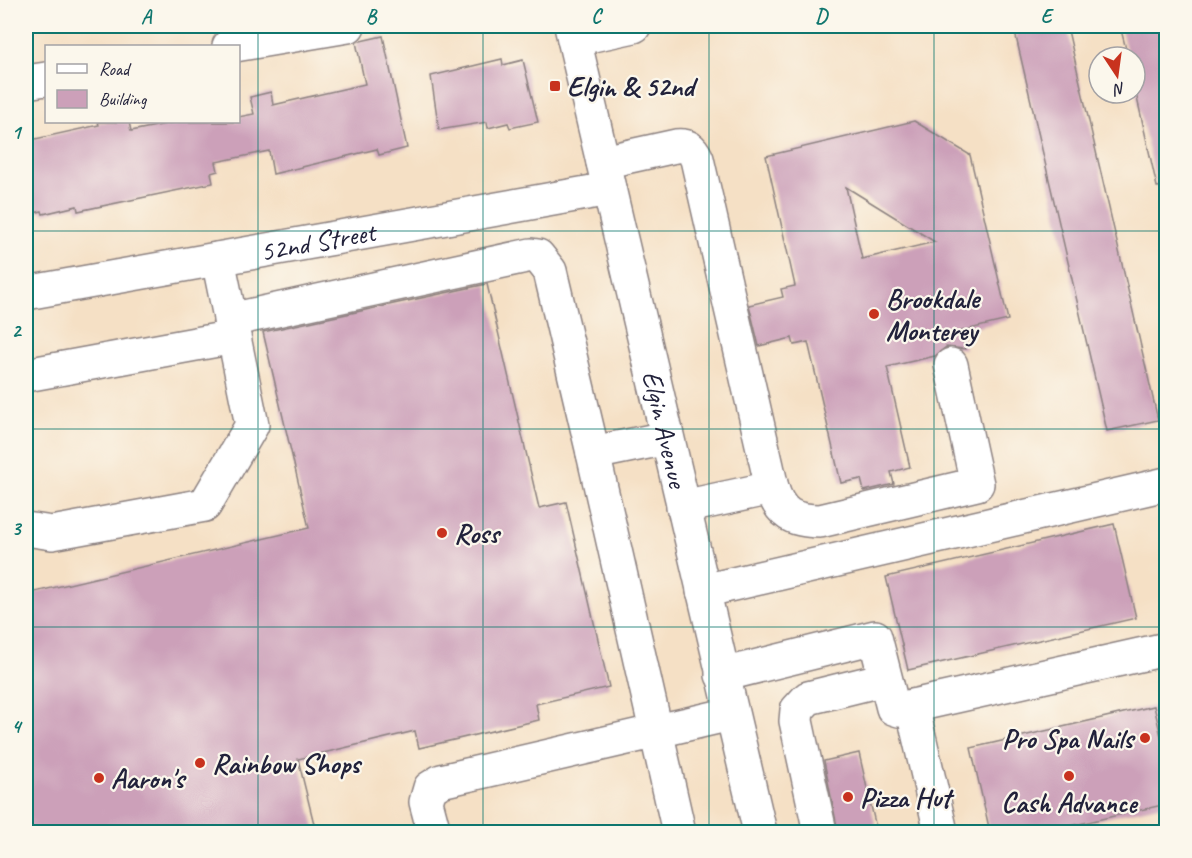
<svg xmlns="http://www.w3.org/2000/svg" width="1192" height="858" viewBox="0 0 1192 858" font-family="Caveat,sans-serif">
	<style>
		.building { fill: #cca0b9; fill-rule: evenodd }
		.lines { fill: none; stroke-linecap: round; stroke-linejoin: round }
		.minor-casing { stroke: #8c8180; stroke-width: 36 }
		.minor { stroke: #fff; stroke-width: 33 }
		.grid { fill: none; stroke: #0f766e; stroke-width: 1.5; stroke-opacity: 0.55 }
		.poi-dot { fill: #c8321e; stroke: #fbf7ec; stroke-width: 2 }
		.labels { text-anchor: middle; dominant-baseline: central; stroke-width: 4.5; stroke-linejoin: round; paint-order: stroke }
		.poi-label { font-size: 28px; font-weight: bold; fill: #22223b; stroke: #fbf7ec; text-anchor: start }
		.street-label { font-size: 28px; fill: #22223b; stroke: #fbf7ec }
		.neatline { fill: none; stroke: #0f766e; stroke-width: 2 }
		.grid-label { font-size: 20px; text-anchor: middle; font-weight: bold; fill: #0f766e }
	</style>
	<rect width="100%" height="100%" fill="#fbf7ec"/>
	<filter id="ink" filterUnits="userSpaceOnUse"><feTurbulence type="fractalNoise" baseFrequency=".0167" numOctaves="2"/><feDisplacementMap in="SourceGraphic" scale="12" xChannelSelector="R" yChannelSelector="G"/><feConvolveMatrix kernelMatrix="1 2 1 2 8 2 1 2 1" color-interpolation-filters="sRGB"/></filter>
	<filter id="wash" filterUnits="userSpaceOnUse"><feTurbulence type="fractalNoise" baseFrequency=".008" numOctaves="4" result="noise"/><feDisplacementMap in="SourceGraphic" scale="24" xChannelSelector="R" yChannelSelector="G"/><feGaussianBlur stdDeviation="1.35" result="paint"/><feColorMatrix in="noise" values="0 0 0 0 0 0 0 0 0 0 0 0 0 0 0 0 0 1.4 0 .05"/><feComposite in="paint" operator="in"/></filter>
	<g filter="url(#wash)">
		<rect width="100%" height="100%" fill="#f5e0c5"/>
		<g id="blocks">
			<!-- building -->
			<g class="building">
				<polygon points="1025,26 1067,26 1158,420 1107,431 1014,28"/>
				<polygon points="1120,26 1162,26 1167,45 1167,186 1157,187 1135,89 1135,57 1128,57"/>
				<polygon points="383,36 407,148 379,155 377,149 273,174 269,151 216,162 218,171 211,173 213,183 78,211 77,206 43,214 42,211 26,215 26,141 99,125 98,122 129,122 131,131 176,122 238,122 238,117 254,114 250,97 271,92 273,105 365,84 356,42"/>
				<polygon points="502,59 503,65 523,60 538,122 510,128 508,123 488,128 487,122 439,130 431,76"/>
				<path d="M914 121 970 155 1008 320 961 331 965 349 946 347 935 356 887 367 910 467 891 472 894 484 864 491 861 479 841 483 808 342 794 345 792 338 759 346 749 305 783 297 781 289 795 286 766 156ZM846 187 935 242 862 259Z"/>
				<polygon points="487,284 539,508 566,502 609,687 536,704 539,720 419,748 415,731 298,759 316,832 26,832 26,594 309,528 263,332"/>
				<polygon points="1114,524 1136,618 908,670 886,577"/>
				<polygon points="1154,706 1167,762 1167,804 1044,832 990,832 971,748"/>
				<polygon points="859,753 877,832 838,832 824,761"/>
			</g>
		</g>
	</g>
	<g filter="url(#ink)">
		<use href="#blocks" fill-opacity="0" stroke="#8c8180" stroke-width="1.5"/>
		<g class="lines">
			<defs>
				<g id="minor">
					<path id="s1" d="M571 26 760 832"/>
					<polyline points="574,39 634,26"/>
					<polyline points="229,46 348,26"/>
					<polyline points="26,82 46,79"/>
					<path d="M603 162 676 146C688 145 692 148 697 159L772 488"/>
					<path id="s2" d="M26 293 609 189"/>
					<polyline points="230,320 531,255 538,256 550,271 593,453"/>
					<polyline points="26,375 234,337 218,259"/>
					<polyline points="667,438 593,453 679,832"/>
					<path d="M683 507 772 488C780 514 793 521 820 521L977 484 951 365"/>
					<polyline points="26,529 52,533 205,505 252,425 234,337"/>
					<polyline points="703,591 1166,484"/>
					<polyline points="722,675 875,637 893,708 899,710 912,706"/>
					<polyline points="434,832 426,802 430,788 441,781 731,714"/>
					<polyline points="820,832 796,721 797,710 808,698 885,679"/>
					<polyline points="941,832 912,706 1166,649"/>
				</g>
			</defs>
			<!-- minor casing -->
			<use href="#minor" class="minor-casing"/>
			<!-- minor -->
			<use href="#minor" class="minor"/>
		</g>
	</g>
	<!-- grid -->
	<path class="grid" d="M258 26V832M483 26V832M709 26V832M934 26V832M26 231H1166M26 429H1166M26 627H1166"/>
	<!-- markers -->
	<g class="poi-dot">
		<rect x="549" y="80" width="12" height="12" rx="3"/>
		<circle cx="874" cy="314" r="6"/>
		<circle cx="442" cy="533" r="6"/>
		<circle cx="1145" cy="738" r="6"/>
		<circle cx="200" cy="763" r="6"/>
		<circle cx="1069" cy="776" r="6"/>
		<circle cx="99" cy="778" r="6"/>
		<circle cx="848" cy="797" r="6"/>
	</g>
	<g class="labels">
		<!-- poi labels -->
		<g class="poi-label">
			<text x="567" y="86">Elgin &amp; 52nd</text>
			<text x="886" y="298">Brookdale<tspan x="886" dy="32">Monterey</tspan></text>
			<text x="454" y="533">Ross</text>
			<text x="1133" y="738" text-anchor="end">Pro Spa Nails</text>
			<text x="212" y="763">Rainbow Shops</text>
			<text x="111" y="778">Aaron's</text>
			<text x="860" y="797">Pizza Hut</text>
			<text x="1069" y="802" text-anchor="middle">Cash Advance</text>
		</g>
		<!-- street labels -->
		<g class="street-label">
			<text stroke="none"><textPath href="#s2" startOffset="296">52nd Street</textPath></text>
			<text stroke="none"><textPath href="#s1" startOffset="414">Elgin Avenue</textPath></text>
		</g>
	</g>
	<!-- margin -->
	<rect width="1192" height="858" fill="none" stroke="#fbf7ec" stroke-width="66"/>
	<!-- legend -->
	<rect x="45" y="45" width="195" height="78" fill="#fbf7ec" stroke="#a4a2a5" stroke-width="1.5"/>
	<rect x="57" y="64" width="30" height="9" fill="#ffffff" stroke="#a4a2a5" stroke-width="1.5"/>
	<text x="99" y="75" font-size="18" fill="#22223b">Road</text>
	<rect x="57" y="90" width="30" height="18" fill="#cca0b9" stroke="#a4a2a5" stroke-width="1.5"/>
	<text x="99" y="105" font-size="18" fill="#22223b">Building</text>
	<!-- north arrow -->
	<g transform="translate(1117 75) rotate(167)"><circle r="28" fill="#fbf7ec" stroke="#a4a2a5" stroke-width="1.5"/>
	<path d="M0-4.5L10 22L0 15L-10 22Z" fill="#c8321e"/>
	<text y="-9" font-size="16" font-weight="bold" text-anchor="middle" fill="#22223b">N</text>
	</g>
	<rect x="33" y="33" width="1126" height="792" class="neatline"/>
	<g class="grid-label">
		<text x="146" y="23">A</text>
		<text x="371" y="23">B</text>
		<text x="596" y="23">C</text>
		<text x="821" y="23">D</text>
		<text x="1046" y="23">E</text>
		<text x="16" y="139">1</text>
		<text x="16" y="337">2</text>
		<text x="16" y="535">3</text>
		<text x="16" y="733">4</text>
	</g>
</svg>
